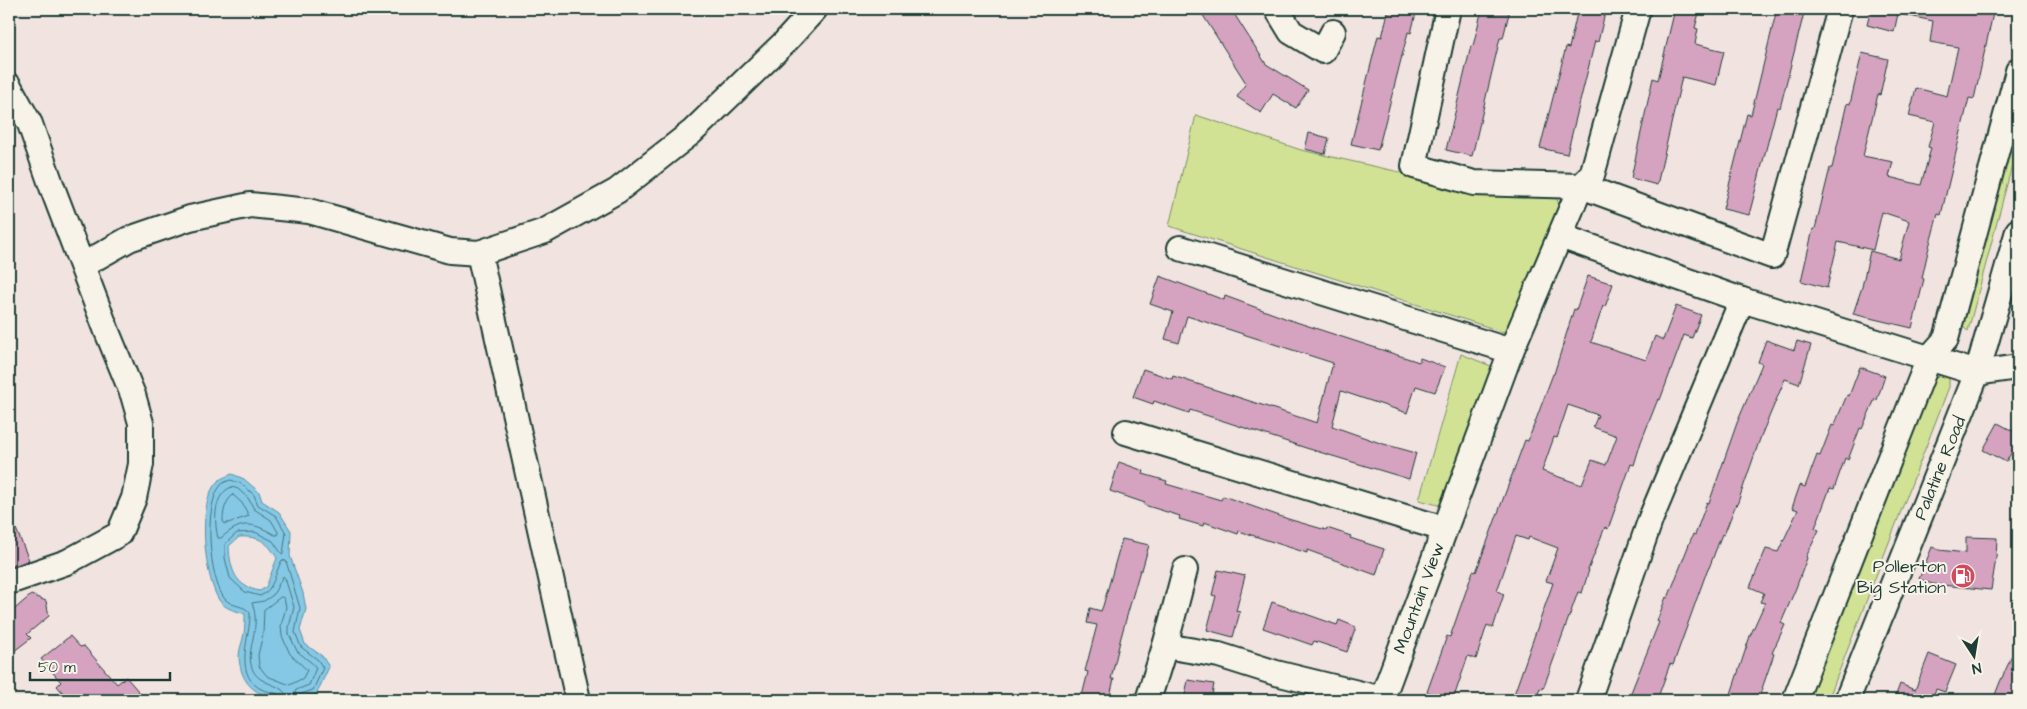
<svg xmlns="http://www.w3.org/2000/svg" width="2027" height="709" viewBox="0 0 2027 709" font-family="'Architects Daughter',sans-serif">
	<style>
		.green { fill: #d1e295; stroke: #789064 }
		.water { fill: #85c8e6; stroke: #5c909f; fill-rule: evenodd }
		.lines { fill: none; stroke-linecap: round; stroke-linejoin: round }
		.shore { stroke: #48757b; stroke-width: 1 }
		.building { fill: #d5a3c0; stroke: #1f3d34; fill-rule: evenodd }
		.minor-casing { stroke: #1f3d34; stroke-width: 28 }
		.minor { stroke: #f7f3e8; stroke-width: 24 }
		.labels { text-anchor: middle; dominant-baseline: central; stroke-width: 4; stroke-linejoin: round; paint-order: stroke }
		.street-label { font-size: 18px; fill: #1f3d34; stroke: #f7f3e8 }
		.poi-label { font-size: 18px; fill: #1f3d34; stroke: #f7f3e8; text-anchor: end }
	</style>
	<rect width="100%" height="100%" fill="#f0e3e0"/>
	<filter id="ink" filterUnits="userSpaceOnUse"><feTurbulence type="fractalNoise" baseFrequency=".02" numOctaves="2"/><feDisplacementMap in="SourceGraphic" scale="10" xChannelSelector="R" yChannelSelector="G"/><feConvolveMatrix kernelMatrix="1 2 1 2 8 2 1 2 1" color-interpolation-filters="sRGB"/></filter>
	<g filter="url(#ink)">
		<!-- green -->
		<g class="green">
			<polygon points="2018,107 2018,143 1968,331 1964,328 1961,321"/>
			<polygon points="1196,115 1301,150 1404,173 1473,188 1555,194 1559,205 1507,333 1169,226"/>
			<polygon points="1461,354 1496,368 1442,506 1419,500"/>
			<polygon points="1944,375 1949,379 1949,387 1828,700 1805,700 1929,381 1938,376"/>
		</g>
		<!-- water -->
		<path class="water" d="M232 474 244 479 259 492 262 501 279 512 291 531 290 556 303 593 306 609 300 630 305 644 322 656 329 667 316 695C281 703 241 701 239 656 239 649 243 641 244 633 245 627 245 620 245 614 235 610 226 610 219 600 204 576 196 501 218 481 221 478 228 476 232 474ZM239 537C259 536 267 541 277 558L266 587 260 591C235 587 230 569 229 546Z"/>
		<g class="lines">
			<!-- shore -->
			<g class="shore">
				<path d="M232 487 238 489 248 498 254 509 271 520 278 532V535H275C252 522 242 520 221 538H218C214 522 213 493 232 487Z"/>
				<path d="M233 495 242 503 249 516 225 524 223 521C223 512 225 501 233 495Z"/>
				<polygon points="281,597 284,598 286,607 281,626 282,636 290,654 307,670 303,678 290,685 267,676 259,666 258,655 263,634 264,610"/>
				<path d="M281 700 278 694C272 692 264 691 259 688 233 671 251 636 250 613 244 604 232 608 224 598 209 577 203 505 221 485 223 482 228 481 231 480L242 484 254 495 258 505 276 516 286 533 283 554 281 553 273 541 255 532 237 533 225 544V558L230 578 245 592 260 596C274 591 275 572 282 560L286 561 300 608 295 632 301 647 318 660 323 668 313 690 301 694 298 700"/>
				<path d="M287 700C286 681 259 688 252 668 245 648 262 629 252 603L264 601 273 595 283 576 285 578 294 607 289 627V634L297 651 313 664 316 668 309 685 296 690 292 700"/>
			</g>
		</g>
		<!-- building -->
		<g class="building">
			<polygon points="1199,9 1231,9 1266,64 1308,90 1296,108 1273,94 1261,113 1237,97 1246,83"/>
			<polygon points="1389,9 1417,9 1411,33 1408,32 1378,150 1351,144 1378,36 1382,37"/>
			<polygon points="1482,9 1510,9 1503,38 1500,38 1472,156 1446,150 1471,46 1473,46"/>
			<polygon points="1578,9 1606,9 1598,42 1595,41 1567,154 1540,148 1566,47 1569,48"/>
			<polygon points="1675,9 1700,9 1695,28 1698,29 1695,44 1724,51 1716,85 1682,77 1657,185 1631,178 1653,78 1658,80"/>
			<polygon points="1777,9 1805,9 1780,108 1777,107 1749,215 1723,209 1747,114 1751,115"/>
			<polygon points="1871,9 1899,9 1894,32 1867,25"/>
			<polygon points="1906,9 1994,9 1974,99 1969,98 1941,215 1938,214 1929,247 1922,278 1924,279 1912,328 1853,314 1862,287 1870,251 1899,259 1909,221 1882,212 1873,250 1838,242 1827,288 1801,281 1813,229 1815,229 1830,168 1832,168 1847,103 1850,104 1862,53 1888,59 1880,95 1878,94 1863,156 1893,162 1889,177 1921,185 1931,148 1928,147 1935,122 1909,116 1916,88 1947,96 1958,47 1930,42 1933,21 1905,15"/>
			<polygon points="1309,133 1329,138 1325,154 1305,149"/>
			<polygon points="1160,276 1224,300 1225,296 1290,320 1419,362 1420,358 1445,367 1435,392 1416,386 1407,413 1341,391 1332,426 1380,443 1416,453 1409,479 1306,448 1190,410 1189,413 1154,401 1153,404 1133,397 1143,369 1172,379 1173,376 1317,423 1333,363 1187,316 1179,343 1165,339 1173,312 1150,304"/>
			<path d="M1588 276 1613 284 1605 307 1603 306 1591 342 1646 360 1655 336 1663 340 1676 306 1701 315 1692 338 1684 335 1660 400 1658 399 1641 442 1634 465 1631 464 1608 529 1605 527 1588 570H1589L1582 593 1578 592 1543 689 1540 688 1536 700H1512L1553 583 1546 581 1558 548 1529 537 1528 540 1516 536 1497 591 1504 594 1493 628 1487 625 1476 659 1468 656 1453 700 1427 692 1447 636 1450 637 1473 571 1476 572 1525 440 1528 441 1553 374H1554L1574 309 1576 310ZM1568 405 1598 415 1593 427 1617 436 1606 465 1592 460 1582 485 1542 471 1554 437 1557 438Z"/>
			<polygon points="1766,340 1794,350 1797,341 1811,345 1799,384 1785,379 1761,436 1737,505 1736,504 1724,535 1722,534 1709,568 1708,568 1673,665 1670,664 1657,700 1628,700 1659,622 1657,621 1666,597 1668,598 1693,534 1695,535 1707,502 1709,503 1737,423 1762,364 1758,362"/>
			<polygon points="1860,367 1885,376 1877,400 1875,399 1862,429 1860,428 1848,460 1845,458 1834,489 1830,488 1815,528 1819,530 1806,557 1807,558 1796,588 1781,623 1785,625 1772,653 1774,654 1758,700 1729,700 1750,636 1765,603 1760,602 1764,593 1750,587 1766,549 1778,552 1798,510 1792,508 1800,485 1805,487 1817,455 1820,456 1832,425 1834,426 1847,395 1849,396"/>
			<polygon points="1998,423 2018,434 2018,441 2006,462 1983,450"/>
			<polygon points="1119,462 1144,471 1143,474 1167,481 1166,484 1221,500 1223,496 1288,519 1326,530 1327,528 1351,536 1350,538 1384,549 1376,575 1307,550 1307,553 1239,531 1238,534 1204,522 1203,526 1179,519 1180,516 1144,505 1145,503 1110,491"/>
			<polygon points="9,512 29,560 9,568"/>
			<polygon points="1966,537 1997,538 1996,558 1991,590 1932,584 1919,579 1932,547 1939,550 1966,553"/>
			<polygon points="1122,539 1149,545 1142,570 1140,570 1121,637 1111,679 1114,679 1109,700 1081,700 1088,672 1085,671 1097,625 1087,623 1090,608 1101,611 1103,606"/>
			<polygon points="1218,570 1245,576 1236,611 1240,612 1233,637 1207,630 1216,596 1212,595"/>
			<polygon points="31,595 46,601 49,616 27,634 31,638 9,655 9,614"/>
			<polygon points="1272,602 1337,625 1339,620 1356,627 1347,652 1314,641 1312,645 1263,628"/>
			<polygon points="70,636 80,647 84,646 117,684 126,677 146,700 69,700 57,686 61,682 41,659"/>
			<polygon points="2018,643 2018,700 1993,700 2000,682"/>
			<polygon points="1929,654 1956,665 1945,692 1936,689 1933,696 1939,698 1939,700 1894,700 1900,684 1915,690"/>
			<polygon points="1188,680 1214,684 1211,700 1184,700"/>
		</g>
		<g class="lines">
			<defs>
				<g id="minor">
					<polyline points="1277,9 1291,32 1323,51 1333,32"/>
					<polyline points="1448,9 1414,166 1474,183 1581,186 1772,256 1840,9"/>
					<polyline points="9,86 30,124 52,187 108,334 133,395 141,423 141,464 134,498 119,534 67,562 9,582"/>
					<polyline points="1560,236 1742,300 1977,373 2018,367"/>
					<polyline points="1180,248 1511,351"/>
					<polyline points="479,253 578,700"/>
					<polyline points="83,265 129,239 190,218 250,205 309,211 450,251 479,253 545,231 617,191 692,132 785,42 815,9"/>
					<polyline points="1126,432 1444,529"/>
					<polyline points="1165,646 1185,570"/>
					<polyline points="1148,700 1165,646 1219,655 1276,673 1382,699 1511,351 1581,186 1592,175 1638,9"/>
					<polyline points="1588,700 1651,518 1742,300"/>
					<polyline points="1795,700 1929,358 1946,339 2018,71"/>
					<polyline points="1847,700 1977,373 2018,231"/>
				</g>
			</defs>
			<!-- minor casing -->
			<use href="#minor" class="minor-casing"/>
			<!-- minor -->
			<use href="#minor" class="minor"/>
		</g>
	</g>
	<!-- icons -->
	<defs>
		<symbol id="fuel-disc" viewBox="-11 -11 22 22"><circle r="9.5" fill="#d1495b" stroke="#f7f3e8"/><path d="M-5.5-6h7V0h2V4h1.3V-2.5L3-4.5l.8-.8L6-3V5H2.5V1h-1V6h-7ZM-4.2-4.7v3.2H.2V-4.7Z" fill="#fff"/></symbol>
	</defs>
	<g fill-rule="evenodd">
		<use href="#fuel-disc" x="1949" y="562" width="28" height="28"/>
	</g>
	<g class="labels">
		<!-- street labels -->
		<g class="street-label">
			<text transform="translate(1940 468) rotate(-68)">Palatine Road</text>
			<text transform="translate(1419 598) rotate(-70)">Mountain View</text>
		</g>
		<!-- poi labels -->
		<g class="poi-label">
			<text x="1946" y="566">Pollerton<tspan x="1946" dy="21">Big Station</tspan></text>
		</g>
	</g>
	<!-- margin -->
	<rect width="2027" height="709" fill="none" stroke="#f7f3e8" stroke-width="30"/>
	<rect x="15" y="15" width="1997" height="679" fill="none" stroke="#1f3d34" stroke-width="2" filter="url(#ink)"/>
	<!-- north arrow -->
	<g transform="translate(1974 656) rotate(168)" stroke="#f7f3e8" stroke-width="4" paint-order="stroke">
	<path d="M0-4L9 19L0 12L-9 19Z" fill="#1f3d34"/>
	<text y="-8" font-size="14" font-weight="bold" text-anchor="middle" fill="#1f3d34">N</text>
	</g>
	<!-- scale -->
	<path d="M30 672v8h140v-8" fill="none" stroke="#1f3d34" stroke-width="2.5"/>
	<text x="38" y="672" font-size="15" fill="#1f3d34" stroke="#f7f3e8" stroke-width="4" paint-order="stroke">50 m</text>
</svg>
